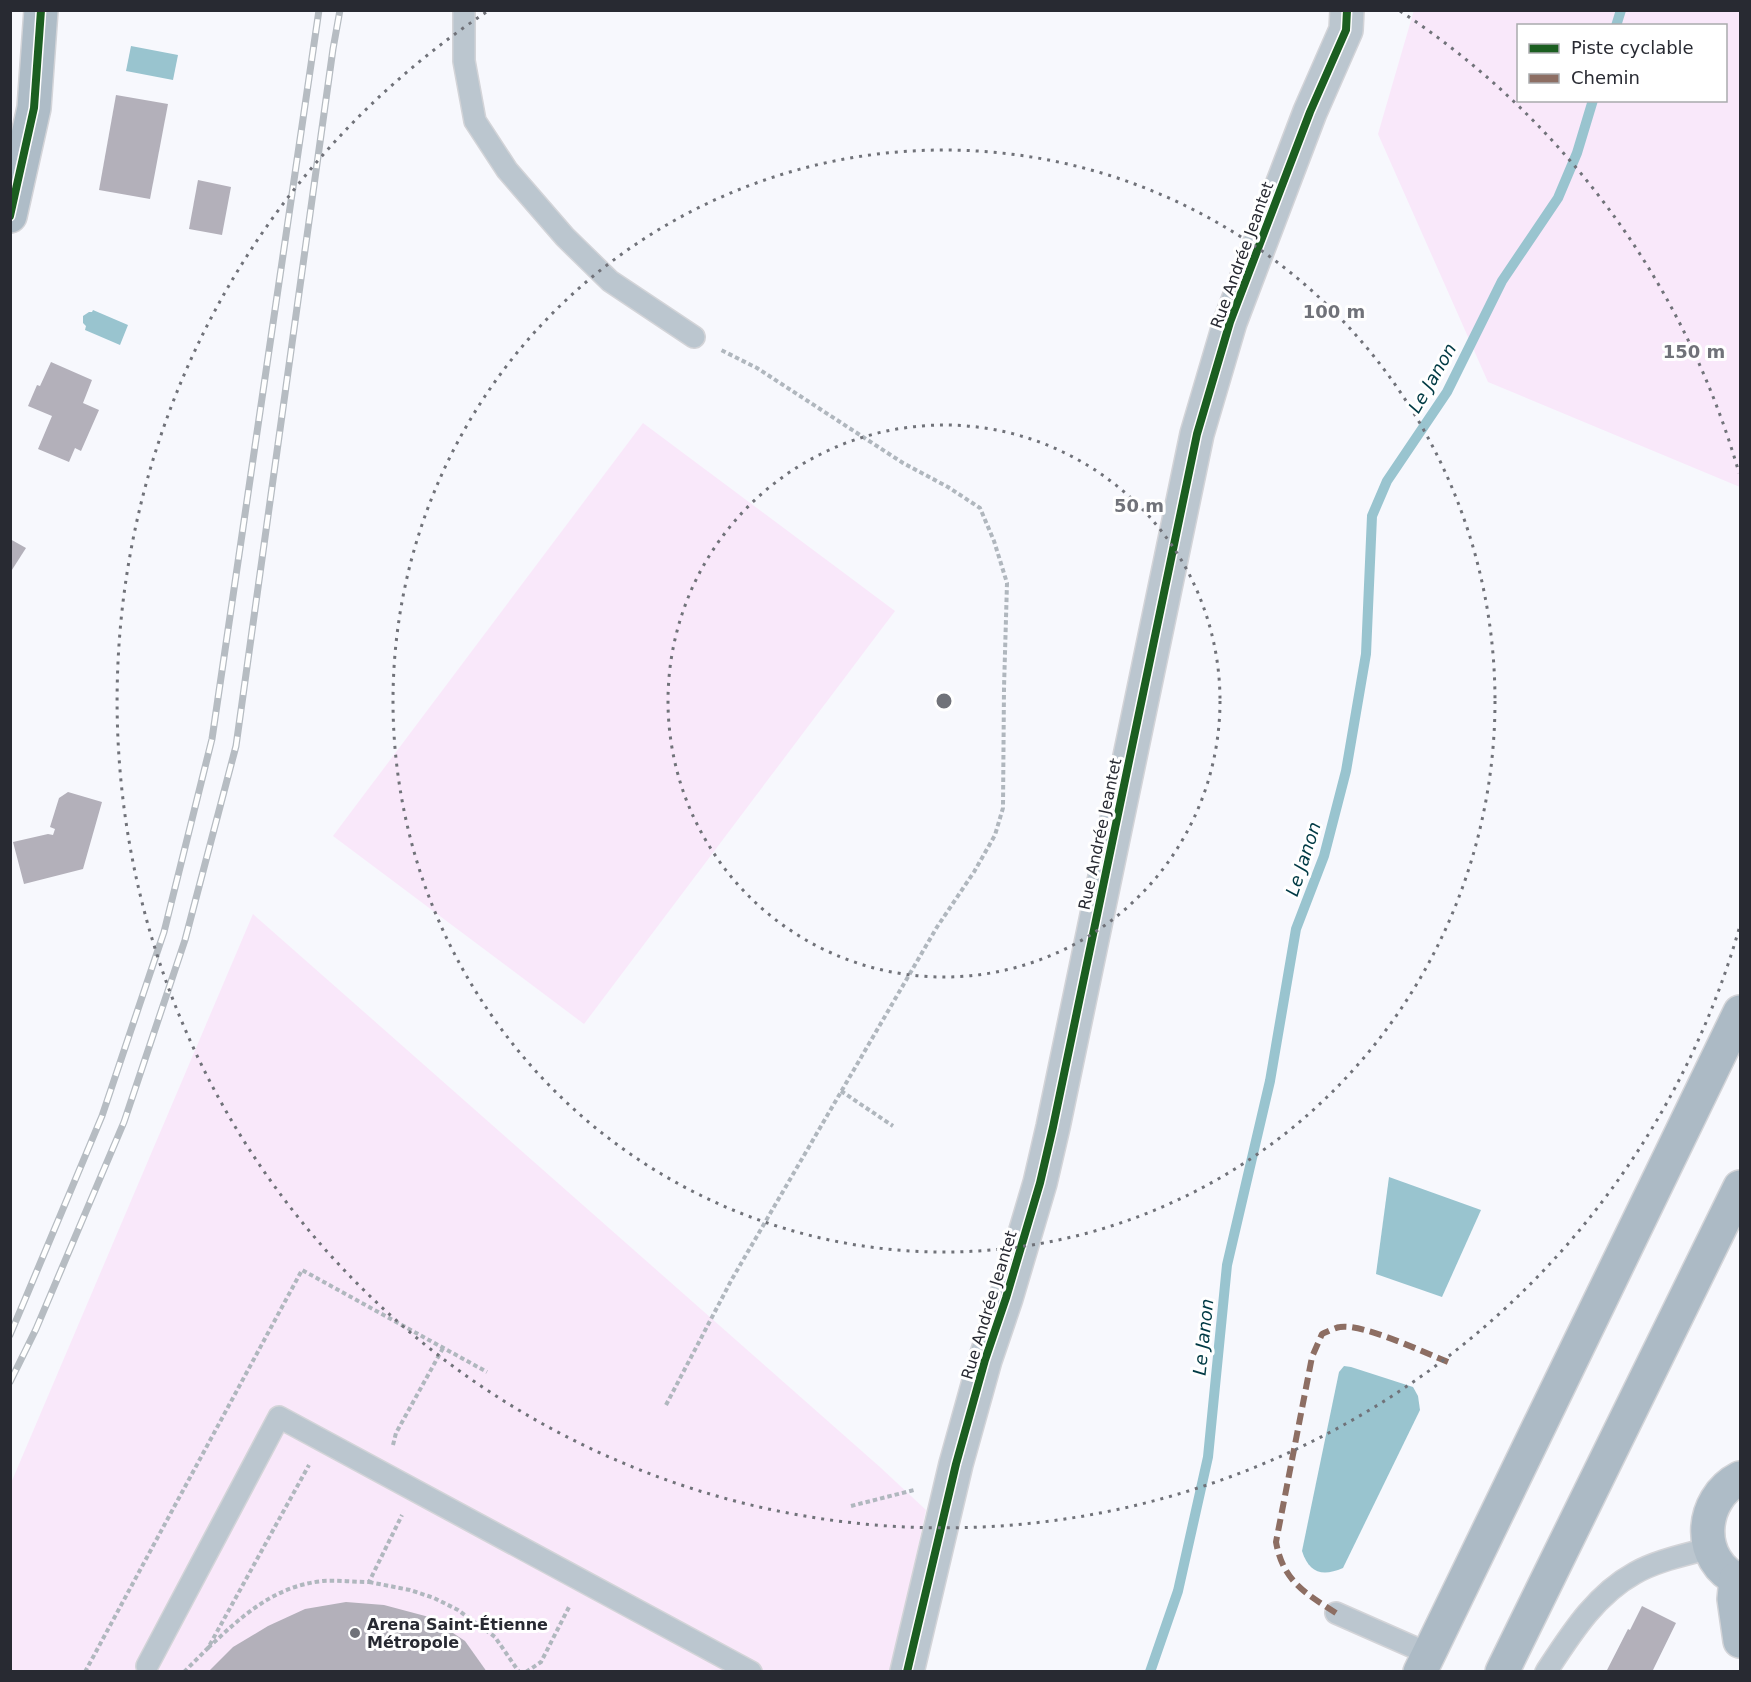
<svg xmlns="http://www.w3.org/2000/svg" width="1751" height="1682" viewBox="0 0 1751 1682" font-family="'DejaVu Sans',sans-serif">
	<style>
		.green { fill: #f9e8fa; fill-rule: evenodd }
		.water { fill: #99c4cf }
		.lines { fill: none; stroke-linecap: round; stroke-linejoin: round }
		.stream { stroke: #99c4cf; stroke-width: 10 }
		.building { fill: #b3b0ba }
		.service-casing { stroke: #d3d4d8; stroke-width: 24 }
		.minor-casing { stroke: #d3d4d8; stroke-width: 36 }
		.secondary-casing { stroke: #d3d4d8; stroke-width: 36 }
		.trunk-casing { stroke: #d3d4d8; stroke-width: 36 }
		.path { stroke: #b0b7be; stroke-width: 4; stroke-dasharray: 4.5 3; stroke-linecap: butt }
		.service { stroke: #bbc6cf; stroke-width: 21 }
		.minor { stroke: #bbc6cf; stroke-width: 33 }
		.secondary { stroke: #aebcc7; stroke-width: 33 }
		.trunk { stroke: #acbac5; stroke-width: 33 }
		.rail-casing { stroke: #b6bcc2; stroke-width: 7 }
		.rail { stroke: #fff; stroke-width: 4.5; stroke-dasharray: 14; stroke-linecap: butt }
		.quiet { stroke: #8d6e63; stroke-width: 6; stroke-dasharray: 12 6; stroke-linecap: butt }
		.cycleway-casing { stroke: #fff; stroke-width: 11 }
		.cycleway { stroke: #1b5e20; stroke-width: 8 }
		.ring { fill: none; stroke: #707279; stroke-width: 3; stroke-dasharray: 3 6 }
		.poi-dot { fill: #707279; stroke: #fff; stroke-width: 2 }
		.labels { text-anchor: middle; dominant-baseline: central; stroke-width: 6; stroke-linejoin: round; paint-order: stroke }
		.street-label { font-size: 16px; fill: #282a32; stroke: #fff }
		.poi-label { font-size: 16px; font-weight: bold; fill: #282a32; stroke: #fff; text-anchor: start }
		.water-label { font-size: 18px; font-style: italic; fill: #003a44; stroke: #fff }
		.centre { fill: #707279; stroke: #fff; stroke-width: 3 }
		.ring-label { font-size: 18px; text-anchor: middle; font-weight: bold; fill: #707279; stroke: #fff; stroke-width: 6; stroke-linejoin: round; paint-order: stroke }
	</style>
	<rect width="100%" height="100%" fill="#f7f8fd"/>
	<!-- green -->
	<g class="green">
		<path d="M1414 10 1740 11V487L1488 382 1378 134ZM1518 26H1726V100H1518Z"/>
		<polygon points="643,423 895,611 584,1024 333,836"/>
		<polygon points="253,914 881,1468 926,1510 891,1671 11,1672 11,1483"/>
	</g>
	<!-- water -->
	<g class="water">
		<polygon points="131,46 178,55 173,80 126,71"/>
		<polygon points="93,310 128,325 120,345 85,330 86,326 83,323 83,316 89,312 92,312"/>
		<polygon points="1389,1177 1481,1210 1442,1297 1376,1274"/>
		<path d="M1344 1366 1351 1367 1413 1387 1418 1396 1420 1410 1343 1568C1322 1577 1309 1573 1302 1551L1339 1372Z"/>
	</g>
	<g class="lines">
		<!-- stream -->
		<g class="stream">
			<polyline points="1616,26 1621,10"/>
			<polyline points="1150,1672 1178,1591 1208,1457 1227,1265 1270,1081 1296,929 1324,856 1346,771 1366,654 1372,516 1387,481 1447,392 1502,281 1558,198 1577,153 1593,100"/>
		</g>
	</g>
	<!-- building -->
	<g class="building">
		<polygon points="116,95 168,104 150,199 99,190"/>
		<polygon points="198,180 231,187 222,235 189,229"/>
		<polygon points="51,362 92,380 83,403 99,410 81,451 75,448 69,462 38,449 52,416 28,406 37,385 40,386"/>
		<polygon points="10,539 26,548 10,573"/>
		<polygon points="68,792 102,802 83,869 24,884 13,842 48,834 53,835 55,829 50,827 59,798"/>
		<polygon points="346,1602 384,1605 429,1617 465,1641 487,1672 208,1672 233,1647 268,1626 305,1609"/>
		<polygon points="1642,1606 1676,1623 1652,1672 1606,1672 1628,1629 1630,1630"/>
	</g>
	<g class="lines">
		<defs>
			<g id="service">
				<polyline points="464,10 464,61 475,121 507,170 565,237 610,281 694,337"/>
				<polyline points="1336,1613 1429,1654"/>
				<polyline points="147,1666 279,1417 751,1672"/>
				<path d="M1546 1672C1571 1634 1595 1595 1635 1573 1658 1560 1686 1555 1710 1548"/>
			</g>
			<polyline id="minor" points="907,1672 956,1464 985,1360 1006,1298 1040,1183 1053,1127 1197,434 1230,322 1310,112 1346,30 1347,10"/>
			<g id="secondary">
				<polyline points="10,216 34,108 41,10"/>
				<path d="M1740 1478C1699 1499 1695 1561 1740 1581"/>
				<polyline points="1736,1579 1734,1599 1740,1641"/>
			</g>
			<g id="trunk">
				<polyline points="1420,1672 1740,1012"/>
				<polyline points="1502,1672 1740,1187"/>
			</g>
		</defs>
		<!-- service casing -->
		<use href="#service" class="service-casing"/>
		<!-- minor casing -->
		<use href="#minor" class="minor-casing"/>
		<!-- secondary casing -->
		<use href="#secondary" class="secondary-casing"/>
		<!-- trunk casing -->
		<use href="#trunk" class="trunk-casing"/>
		<!-- path -->
		<g class="path">
			<polyline points="841,1091 893,1126"/>
			<polyline points="666,1405 732,1279 937,927 974,872 995,835 1003,808 1004,688 1007,583 994,541 980,508 948,487 903,463 757,368 719,349"/>
			<polyline points="393,1445 396,1433 443,1348"/>
			<polyline points="851,1506 914,1490"/>
			<polyline points="369,1582 410,1590 434,1598 458,1610 495,1637 519,1672"/>
			<path d="M208 1648C242 1616 274 1586 323 1581 338 1580 354 1582 369 1582L402 1515"/>
			<polyline points="85,1672 302,1270 487,1372"/>
			<polyline points="184,1672 208,1648 309,1465"/>
			<polyline points="526,1672 541,1662 569,1607"/>
		</g>
		<!-- service -->
		<use href="#service" class="service"/>
		<!-- minor -->
		<use href="#minor" class="minor"/>
		<!-- secondary -->
		<use href="#secondary" class="secondary"/>
		<!-- trunk -->
		<use href="#trunk" class="trunk"/>
		<defs>
			<g id="rail">
				<polyline points="10,1335 102,1116 164,932 212,739 319,10"/>
				<polyline points="10,1382 36,1329 124,1122 185,940 236,746 333,49 340,10"/>
			</g>
		</defs>
		<!-- rail casing -->
		<use href="#rail" class="rail-casing"/>
		<!-- rail -->
		<use href="#rail" class="rail"/>
		<!-- quiet -->
		<path class="quiet" d="M1336 1613C1305 1593 1283 1581 1276 1542L1312 1357 1322 1334C1327 1332 1334 1328 1340 1327 1361 1323 1426 1353 1448 1362"/>
		<defs>
			<g id="cycleway">
				<polyline points="10,216 34,108 41,10"/>
				<polyline points="907,1672 956,1464 985,1360 1006,1298 1040,1183 1053,1127 1197,434 1230,322 1310,112 1346,30 1347,10"/>
			</g>
		</defs>
		<!-- cycleway casing -->
		<use href="#cycleway" class="cycleway-casing"/>
		<!-- cycleway -->
		<use href="#cycleway" class="cycleway"/>
	</g>
	<!-- distance rings -->
	<g class="ring">
		<circle cx="944" cy="701" r="276"/>
		<circle cx="944" cy="701" r="551"/>
		<path d="M1739 929A827 827 0 1 1 488 11M1400 11A827 827 0 0 1 1739 473"/>
	</g>
	<!-- markers -->
	<circle class="poi-dot" cx="355" cy="1633" r="6"/>
	<g class="labels">
		<!-- street labels -->
		<g class="street-label">
			<text transform="translate(1242 255) rotate(-70)">Rue Andrée Jeantet</text>
			<text transform="translate(1100 834) rotate(-78)">Rue Andrée Jeantet</text>
			<text transform="translate(989 1305) rotate(-73)">Rue Andrée Jeantet</text>
		</g>
		<!-- poi labels -->
		<g class="poi-label">
			<text x="367" y="1624">Arena Saint-Étienne<tspan x="367" dy="18">Métropole</tspan></text>
		</g>
		<!-- water labels -->
		<g class="water-label">
			<text transform="translate(1432 378) rotate(-60)">Le Janon</text>
			<text transform="translate(1303 859) rotate(-72)">Le Janon</text>
			<text transform="translate(1203 1337) rotate(-84)">Le Janon</text>
		</g>
	</g>
	<circle cx="944" cy="701" r="9" class="centre"/>
	<g class="ring-label">
		<text x="1334" y="318">100 m</text>
		<text x="1694" y="358">150 m</text>
		<text x="1139" y="512">50 m</text>
	</g>
	<!-- border -->
	<rect width="1751" height="1682" fill="none" stroke="#282a32" stroke-width="24"/>
	<!-- legend -->
	<rect x="1517" y="24" width="210" height="78" fill="#ffffff" stroke="#a9aaad" stroke-width="1.5"/>
	<rect x="1529" y="44" width="30" height="9" fill="#1b5e20" stroke="#a9aaad" stroke-width="1.5"/>
	<text x="1571" y="54" font-size="18" fill="#282a32">Piste cyclable</text>
	<rect x="1529" y="74" width="30" height="9" fill="#8d6e63" stroke="#a9aaad" stroke-width="1.5"/>
	<text x="1571" y="84" font-size="18" fill="#282a32">Chemin</text>
</svg>
